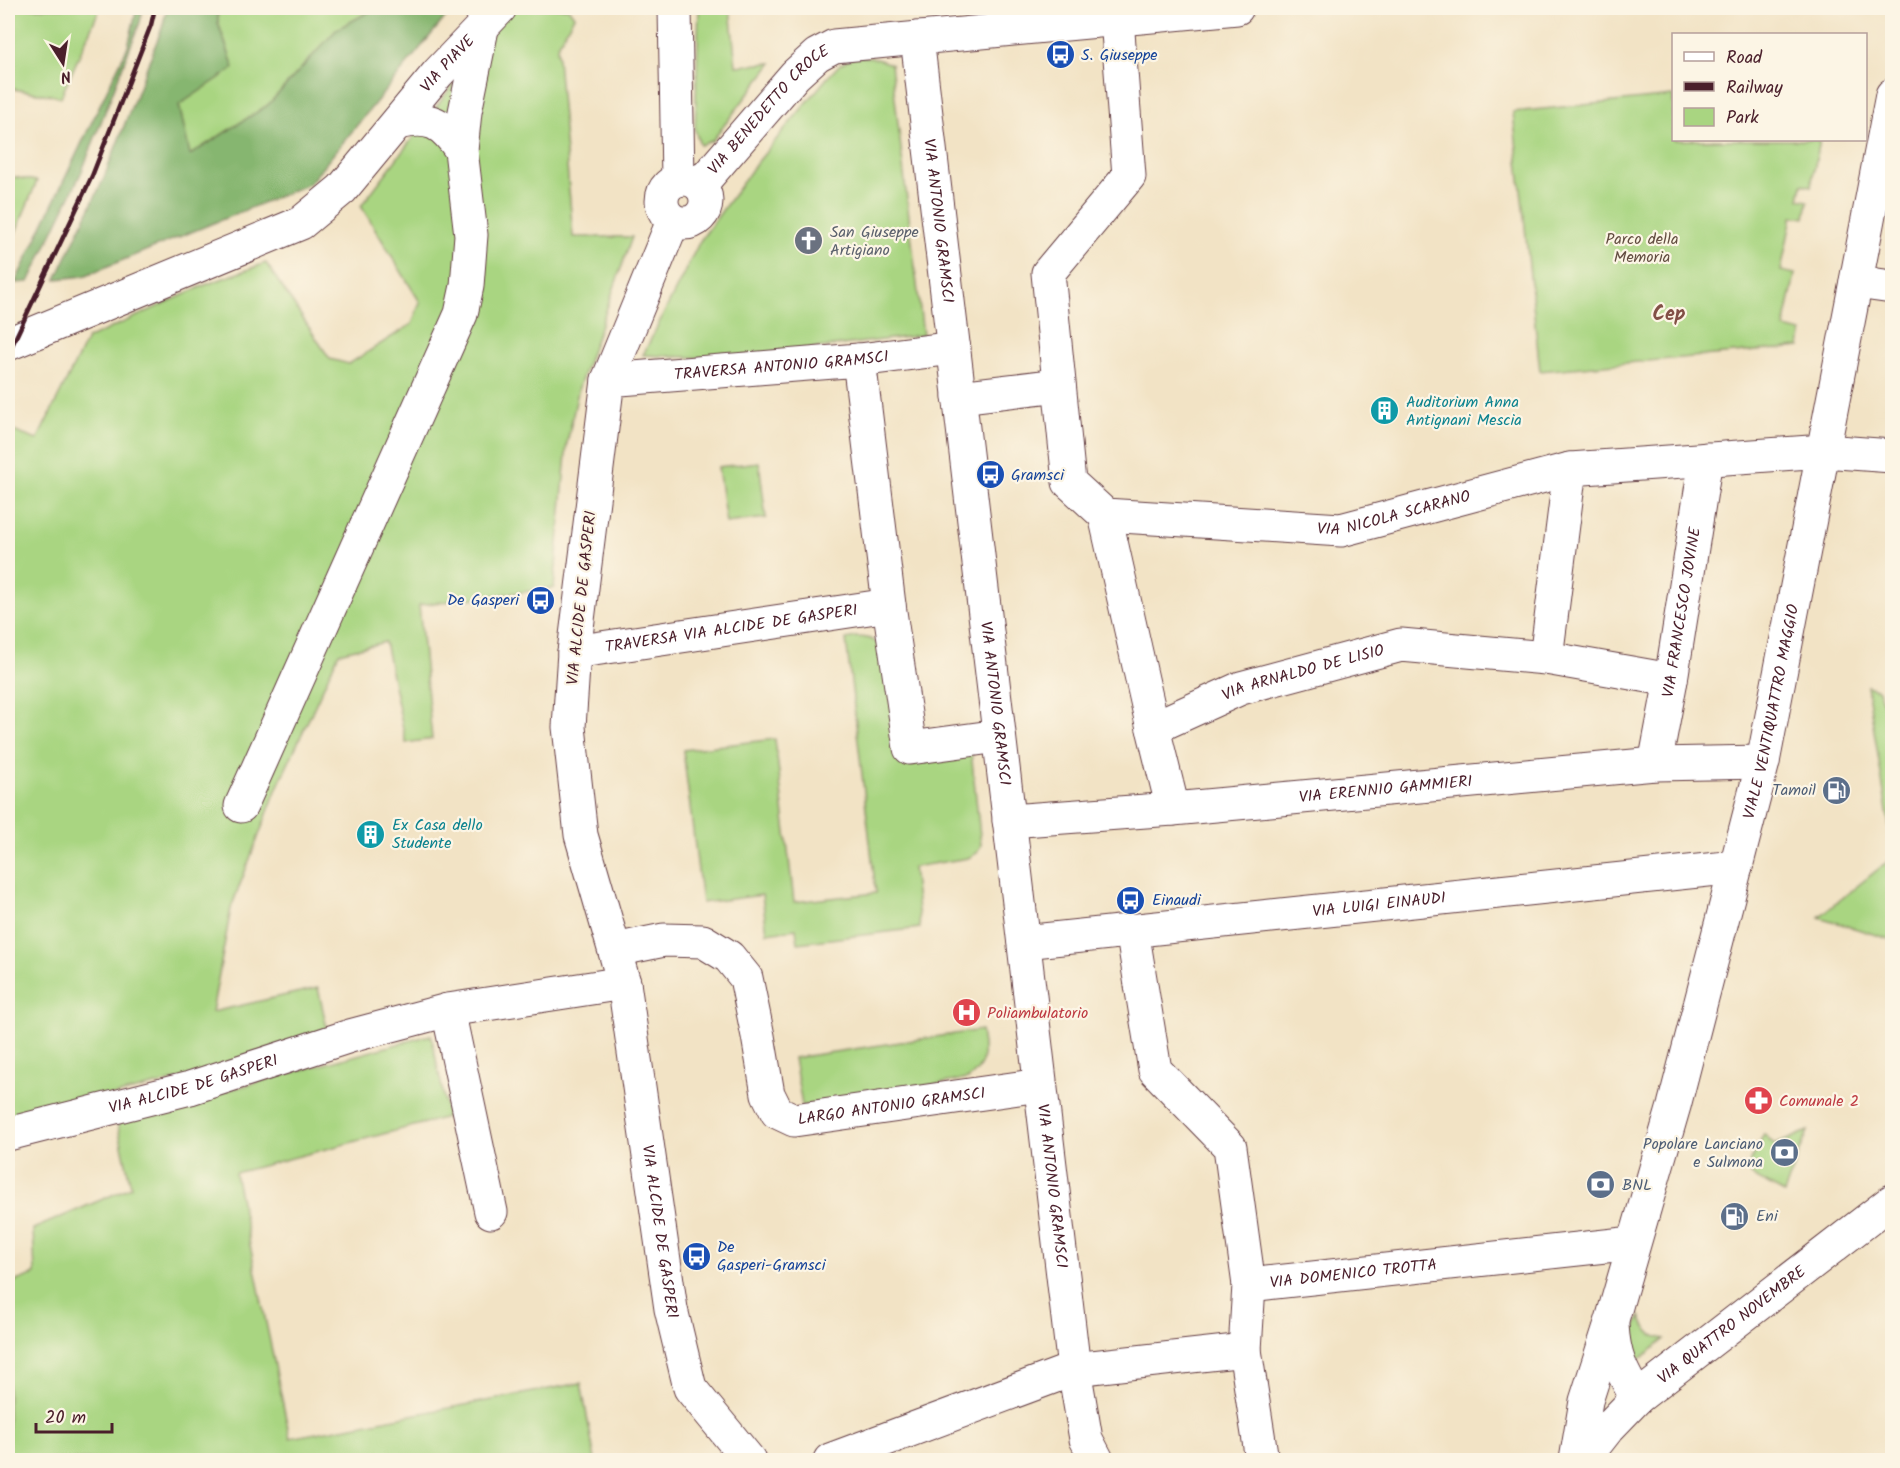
<svg xmlns="http://www.w3.org/2000/svg" width="1900" height="1468" viewBox="0 0 1900 1468" font-family="Kalam,sans-serif">
	<style>
		.green { fill: #a9d581; stroke: #7a7a56; stroke-width: 1.5 }
		.forest { fill: #86b66f; stroke: #686a4d; stroke-width: 1.5 }
		.lines { fill: none; stroke-linecap: round; stroke-linejoin: round }
		.minor-casing { stroke: #633c42; stroke-width: 35 }
		.major-casing { stroke: #633c42; stroke-width: 35 }
		.minor { stroke: #fff; stroke-width: 33 }
		.major { stroke: #fff; stroke-width: 33 }
		.rail { stroke: #4a1f2b; stroke-width: 4.5 }
		.labels { text-anchor: middle; dominant-baseline: central; stroke-width: 4.5; stroke-linejoin: round; paint-order: stroke }
		.transit-label { font-size: 16px; fill: #164399; stroke: #fcf5e5; text-anchor: start }
		.street-label { font-size: 16px; fill: #4a1f2b; stroke: #fcf5e5 }
		.worship-label { font-size: 16px; fill: #5b616d; stroke: #fcf5e5; text-anchor: start }
		.park-label { font-size: 16px; fill: #624c40; stroke: #fcf5e5 }
		.culture-label { font-size: 16px; fill: #0d838f; stroke: #fcf5e5; text-anchor: start }
		.service-label { font-size: 16px; fill: #4e5e75; stroke: #fcf5e5; text-anchor: end }
		.health-label { font-size: 16px; fill: #be3a42; stroke: #fcf5e5; text-anchor: start }
		.quarter-label { font-size: 20px; font-weight: bold; fill: #824f46; stroke: #fcf5e5 }
	</style>
	<rect width="100%" height="100%" fill="#fcf5e5"/>
	<filter id="ink" filterUnits="userSpaceOnUse"><feTurbulence type="fractalNoise" baseFrequency=".0167" numOctaves="2"/><feDisplacementMap in="SourceGraphic" scale="12" xChannelSelector="R" yChannelSelector="G"/><feConvolveMatrix kernelMatrix="1 2 1 2 8 2 1 2 1" color-interpolation-filters="sRGB"/></filter>
	<filter id="wash" filterUnits="userSpaceOnUse"><feTurbulence type="fractalNoise" baseFrequency=".008" numOctaves="4" result="noise"/><feDisplacementMap in="SourceGraphic" scale="24" xChannelSelector="R" yChannelSelector="G"/><feGaussianBlur stdDeviation="1.35" result="paint"/><feColorMatrix in="noise" values="0 0 0 0 0 0 0 0 0 0 0 0 0 0 0 0 0 1.4 0 .05"/><feComposite in="paint" operator="in"/></filter>
	<g filter="url(#wash)">
		<rect width="100%" height="100%" fill="#f2e3c5"/>
		<!-- green -->
		<g class="green">
			<polygon points="8,8 100,8 61,97 8,88"/>
			<polygon points="218,8 376,8 337,29 268,105 190,155 179,105 234,68 218,22"/>
			<polygon points="511,8 568,8 574,16 557,47 573,237 632,237 579,387 567,443 554,588 419,605 432,739 406,743 385,642 339,653 277,788 231,908 212,1012 318,988 327,1028 206,1073 8,1121 8,429 37,440 87,339 205,285 266,263 330,359 349,364 412,324 420,302 361,206"/>
			<polygon points="699,8 730,8 736,66 772,63 712,141 700,145 695,130"/>
			<polygon points="855,57 871,57 891,64 923,335 727,359 643,355 700,241 756,164 827,78 840,64"/>
			<polygon points="1673,96 1674,140 1820,140 1811,186 1802,184 1799,199 1808,201 1805,218 1792,216 1781,271 1795,274 1784,328 1802,332 1800,347 1540,371 1513,112"/>
			<polygon points="8,176 37,181 8,251"/>
			<polygon points="759,462 766,518 726,523 718,467"/>
			<path d="M856 637C868 637 874 639 882 648L902 762 971 751 981 845 977 853 968 858 913 867 920 928 798 943 796 929 767 933 762 895 702 903 683 750 775 739 794 902 876 893 846 639Z"/>
			<polygon points="1867,686 1879,690 1892,743 1892,843"/>
			<polygon points="1892,858 1892,940 1819,917"/>
			<path d="M981 1030C984 1052 988 1064 968 1079L802 1106 794 1058Z"/>
			<polygon points="431,1035 448,1117 235,1173 290,1438 581,1383 595,1460 8,1460 8,1284 35,1274 33,1229 131,1187 116,1117 214,1094"/>
			<polygon points="1808,1131 1784,1193 1751,1175 1752,1172 1747,1169 1764,1134 1775,1145"/>
			<path d="M1640 1316C1644 1329 1651 1337 1665 1339L1643 1357 1634 1359 1628 1346Z"/>
		</g>
		<!-- forest -->
		<g class="forest">
			<polygon points="137,8 143,8 140,22 82,171 29,282 15,283 128,46"/>
			<polygon points="167,8 218,8 218,23 234,68 179,105 190,155 268,105 337,29 376,8 453,8 309,184 84,276 56,279 103,180 162,28"/>
		</g>
	</g>
	<g filter="url(#ink)">
		<g class="lines">
			<defs>
				<g id="minor">
					<polyline points="675,8 678,180"/>
					<path id="s1" d="M1117 19 1129 176 1048 273 1069 482 1105 515 1341 530 1570 469 1824 451 1892 456"/>
					<path id="s2" d="M917 38 1074 1369 1086 1439 1097 1460"/>
					<path d="M398 123C430 115 443 123 461 150"/>
					<circle cx="684" cy="201" r="22"/>
					<path id="s3" d="M700 185 795 75 817 55 834 46 1237 8"/>
					<path id="s4" d="M673 221 608 380 574 652 569 727 581 835 624 983 671 1309 690 1388 749 1460"/>
					<polyline points="1856,282 1892,287"/>
					<path id="s5" d="M8 344 301 223 342 189 438 73 500 8"/>
					<polyline points="859,360 889,605 910,748 999,736"/>
					<path id="s6" d="M608 380 859 360 954 348"/>
					<polyline points="959,397 1059,385"/>
					<polyline points="1105,515 1153,728"/>
					<path id="s7" d="M574 652 889 605"/>
					<polyline points="1546,658 1570,469"/>
					<path id="s8" d="M1655 764 1671 680 1706 459"/>
					<polyline points="241,806 461,314 467,286 471,235 461,150 465,112 483,24"/>
					<path id="s9" d="M1173 809 1153 728 1241 688 1401 645 1546 658 1671 680"/>
					<path id="s10" d="M1009 821 1173 809 1655 764 1763 762"/>
					<polyline points="1132,930 1155,1070 1230,1147 1249,1285 1245,1350 1262,1460"/>
					<path id="s11" d="M1024 942 1736 867"/>
					<path id="s12" d="M615 950 664 940 703 941 729 957 746 978 758 1036 768 1094 777 1112 794 1120 1040 1085"/>
					<polyline points="448,1010 491,1212"/>
					<path id="s13" d="M8 1134 190 1088 350 1036 448 1010 624 983"/>
					<path id="s14" d="M1249 1285 1633 1243"/>
					<path d="M1612 1325C1614 1358 1621 1370 1637 1398"/>
					<polyline points="830,1460 1074,1369 1245,1350"/>
					<path id="s15" d="M1576 1460 1586 1401 1612 1320 1674 1106 1763 762 1892 95"/>
				</g>
				<g id="major">
					<path id="s16" d="M1583 1460 1609 1427 1637 1398 1892 1201"/>
				</g>
			</defs>
			<!-- minor casing -->
			<use href="#minor" class="minor-casing"/>
			<!-- major casing -->
			<use href="#major" class="major-casing"/>
			<!-- minor -->
			<use href="#minor" class="minor"/>
			<!-- major -->
			<use href="#major" class="major"/>
			<!-- rail -->
			<polyline class="rail" points="8,354 92,176 151,25 155,8"/>
		</g>
	</g>
	<!-- icons -->
	<defs>
		<symbol id="bus-disc" viewBox="-11 -11 22 22"><circle r="9.5" fill="#1a4fb4" stroke="#fcf5e5"/><path d="M-5-6H5V4H4V6H2V4H-2V6H-4V4H-5ZM-3.5-4V0h7V-4ZM-3.5 1.2v1.5H-2V1.2ZM2 1.2v1.5H3.5V1.2Z" fill="#fff"/></symbol>
		<symbol id="church-disc" viewBox="-11 -11 22 22"><circle r="9.5" fill="#6b7280" stroke="#fcf5e5"/><path d="M-1.2-6h2.4v3.5h3.3v2.4h-3.3V6h-2.4V-.1h-3.3v-2.4h3.3Z" fill="#fff"/></symbol>
		<symbol id="building-disc" viewBox="-11 -11 22 22"><circle r="9.5" fill="#0f9aa8" stroke="#fcf5e5"/><path d="M-4-6H4V6H1V3H-1V6H-4ZM-2.5-4.3h1.7v1.8h-1.7ZM.8-4.3h1.7v1.8H.8ZM-2.5-1h1.7V.8h-1.7ZM.8-1h1.7V.8H.8Z" fill="#fff"/></symbol>
		<symbol id="fuel-disc" viewBox="-11 -11 22 22"><circle r="9.5" fill="#5c6f8a" stroke="#fcf5e5"/><path d="M-5.5-6h7V0h2V4h1.3V-2.5L3-4.5l.8-.8L6-3V5H2.5V1h-1V6h-7ZM-4.2-4.7v3.2H.2V-4.7Z" fill="#fff"/></symbol>
		<symbol id="hospital-disc" viewBox="-11 -11 22 22"><circle r="9.5" fill="#e0444e" stroke="#fcf5e5"/><path d="M-5-5h3v3.5h4V-5h3V5h-3V1.5h-4V5h-3Z" fill="#fff"/></symbol>
		<symbol id="pharmacy-disc" viewBox="-11 -11 22 22"><circle r="9.5" fill="#e0444e" stroke="#fcf5e5"/><path d="M-2-6h4v4h4v4h-4v4h-4v-4h-4v-4h4Z" fill="#fff"/></symbol>
		<symbol id="bank-disc" viewBox="-11 -11 22 22"><circle r="9.5" fill="#5c6f8a" stroke="#fcf5e5"/><path d="M-6-4H6V4H-6ZM0-2.3a2.3 2.3 0 1 0 0 4.6a2.3 2.3 0 1 0 0-4.6Z" fill="#fff"/></symbol>
	</defs>
	<g fill-rule="evenodd">
		<use href="#bus-disc" x="1044" y="38" width="33" height="33"/>
		<use href="#church-disc" x="792" y="224" width="33" height="33"/>
		<use href="#building-disc" x="1368" y="394" width="33" height="33"/>
		<use href="#bus-disc" x="974" y="458" width="33" height="33"/>
		<use href="#bus-disc" x="524" y="584" width="33" height="33"/>
		<use href="#fuel-disc" x="1820" y="774" width="33" height="33"/>
		<use href="#building-disc" x="354" y="818" width="33" height="33"/>
		<use href="#bus-disc" x="1114" y="884" width="33" height="33"/>
		<use href="#hospital-disc" x="950" y="996" width="33" height="33"/>
		<use href="#pharmacy-disc" x="1742" y="1084" width="33" height="33"/>
		<use href="#bank-disc" x="1768" y="1136" width="33" height="33"/>
		<use href="#bank-disc" x="1584" y="1168" width="33" height="33"/>
		<use href="#fuel-disc" x="1718" y="1200" width="33" height="33"/>
		<use href="#bus-disc" x="680" y="1240" width="33" height="33"/>
	</g>
	<g class="labels">
		<!-- transit labels -->
		<g class="transit-label">
			<text x="1081" y="55">S. Giuseppe</text>
			<text x="1011" y="475">Gramsci</text>
			<text x="519" y="600" text-anchor="end">De Gasperi</text>
			<text x="1152" y="900">Einaudi</text>
			<text x="717" y="1247">De<tspan x="717" dy="18">Gasperi-Gramsci</tspan></text>
		</g>
		<!-- street labels -->
		<g class="street-label">
			<text stroke="none"><textPath href="#s5" startOffset="534">VIA PIAVE</textPath></text>
			<text stroke="none"><textPath href="#s3" startOffset="102">VIA BENEDETTO CROCE</textPath></text>
			<text stroke="none"><textPath href="#s2" startOffset="184">VIA ANTONIO GRAMSCI</textPath></text>
			<text stroke="none"><textPath href="#s6" startOffset="174">TRAVERSA ANTONIO GRAMSCI</textPath></text>
			<text stroke="none"><textPath href="#s1" startOffset="834">VIA NICOLA SCARANO</textPath></text>
			<text transform="translate(582 598) rotate(-84)">VIA ALCIDE DE GASPERI</text>
			<text stroke="none"><textPath href="#s8" startOffset="154">VIA FRANCESCO JOVINE</textPath></text>
			<text stroke="none"><textPath href="#s7" startOffset="159">TRAVERSA VIA ALCIDE DE GASPERI</textPath></text>
			<text stroke="none"><textPath href="#s9" startOffset="244">VIA ARNALDO DE LISIO</textPath></text>
			<text stroke="none"><textPath href="#s2" startOffset="670">VIA ANTONIO GRAMSCI</textPath></text>
			<text stroke="none"><textPath href="#s15" startOffset="774">VIALE VENTIQUATTRO MAGGIO</textPath></text>
			<text stroke="none"><textPath href="#s10" startOffset="378">VIA ERENNIO GAMMIERI</textPath></text>
			<text stroke="none"><textPath href="#s11" startOffset="357">VIA LUIGI EINAUDI</textPath></text>
			<text stroke="none"><textPath href="#s13" startOffset="192">VIA ALCIDE DE GASPERI</textPath></text>
			<text stroke="none"><textPath href="#s12" startOffset="402">LARGO ANTONIO GRAMSCI</textPath></text>
			<text stroke="none"><textPath href="#s2" startOffset="1156">VIA ANTONIO GRAMSCI</textPath></text>
			<text stroke="none"><textPath href="#s4" startOffset="1035">VIA ALCIDE DE GASPERI</textPath></text>
			<text stroke="none"><textPath href="#s14" startOffset="105">VIA DOMENICO TROTTA</textPath></text>
			<text stroke="none"><textPath href="#s16" startOffset="202">VIA QUATTRO NOVEMBRE</textPath></text>
		</g>
		<!-- worship labels -->
		<g class="worship-label">
			<text x="830" y="232">San Giuseppe<tspan x="830" dy="18">Artigiano</tspan></text>
		</g>
		<!-- park labels -->
		<g class="park-label">
			<text x="1642" y="239">Parco della<tspan x="1642" dy="18">Memoria</tspan></text>
		</g>
		<!-- culture labels -->
		<g class="culture-label">
			<text x="1406" y="402">Auditorium Anna<tspan x="1406" dy="18">Antignani Mescia</tspan></text>
			<text x="392" y="825">Ex Casa dello<tspan x="392" dy="18">Studente</tspan></text>
		</g>
		<!-- service labels -->
		<g class="service-label">
			<text x="1816" y="790">Tamoil</text>
			<text x="1763" y="1144">Popolare Lanciano<tspan x="1763" dy="18">e Sulmona</tspan></text>
			<text x="1622" y="1185" text-anchor="start">BNL</text>
			<text x="1756" y="1216" text-anchor="start">Eni</text>
		</g>
		<!-- health labels -->
		<g class="health-label">
			<text x="987" y="1013">Poliambulatorio</text>
			<text x="1779" y="1101">Comunale 2</text>
		</g>
		<!-- quarter labels -->
		<g class="quarter-label">
			<text x="1669" y="315">Cep</text>
		</g>
	</g>
	<!-- margin -->
	<rect width="1900" height="1468" fill="none" stroke="#fcf5e5" stroke-width="30"/>
	<!-- legend -->
	<rect x="1672" y="33" width="195" height="108" fill="#fcf5e5" stroke="#b59f9b" stroke-width="1.5"/>
	<rect x="1684" y="52" width="30" height="9" fill="#ffffff" stroke="#b59f9b" stroke-width="1.5"/>
	<text x="1726" y="63" font-size="18" fill="#4a1f2b">Road</text>
	<rect x="1684" y="82" width="30" height="9" fill="#4a1f2b" stroke="#b59f9b" stroke-width="1.5"/>
	<text x="1726" y="93" font-size="18" fill="#4a1f2b">Railway</text>
	<rect x="1684" y="108" width="30" height="18" fill="#a9d581" stroke="#b59f9b" stroke-width="1.5"/>
	<text x="1726" y="123" font-size="18" fill="#4a1f2b">Park</text>
	<!-- north arrow -->
	<g transform="translate(63 63) rotate(168)" stroke="#fcf5e5" stroke-width="4.5" paint-order="stroke">
	<path d="M0-4.5L10 22L0 15L-10 22Z" fill="#4a1f2b"/>
	<text y="-9" font-size="16" font-weight="bold" text-anchor="middle" fill="#4a1f2b">N</text>
	</g>
	<!-- scale -->
	<path d="M36 1423v9h76v-9" fill="none" stroke="#4a1f2b" stroke-width="3"/>
	<text x="45" y="1423" font-size="18" fill="#4a1f2b" stroke="#fcf5e5" stroke-width="4.5" paint-order="stroke">20 m</text>
</svg>
